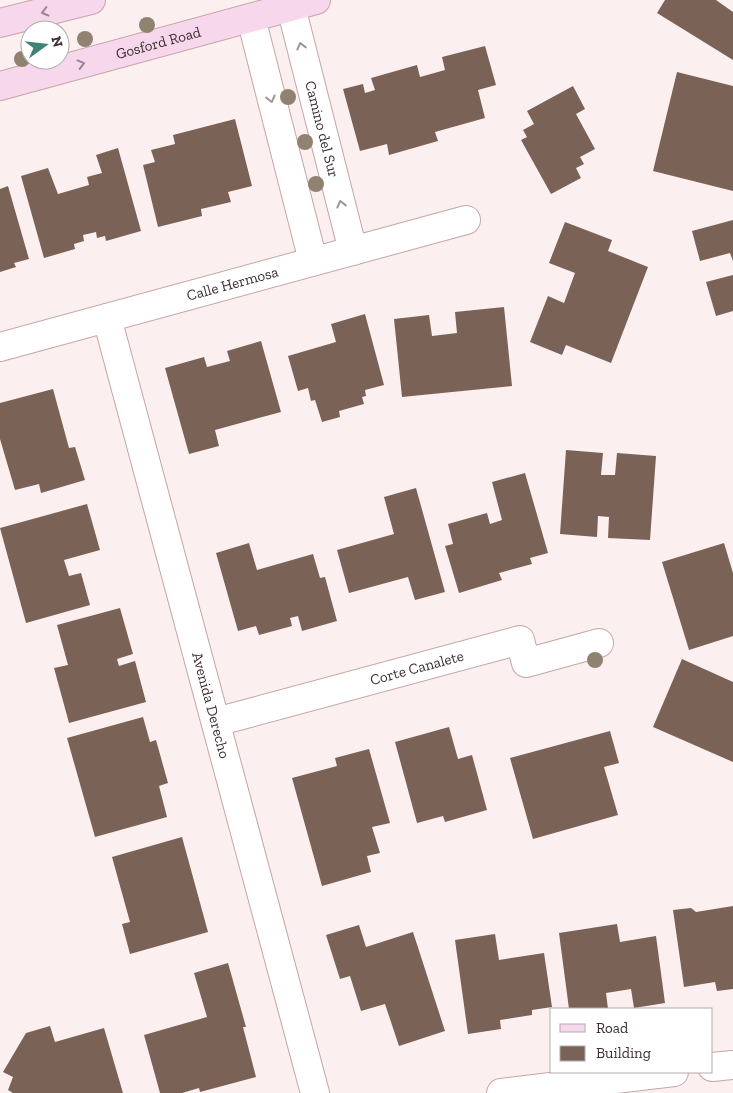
<svg xmlns="http://www.w3.org/2000/svg" width="733" height="1093" viewBox="0 0 733 1093" font-family="'Zilla Slab',serif">
	<style>
		.building { fill: #7b6256 }
		.lines { fill: none; stroke-linecap: round; stroke-linejoin: round }
		.street-casing { stroke: #c5a5a6; stroke-width: 30 }
		.secondary-casing { stroke: #c5a5a6; stroke-width: 30 }
		.street { stroke: #fff; stroke-width: 28 }
		.secondary { stroke: #f6d7ec; stroke-width: 28 }
		.tree { fill: #908270 }
		.oneway { stroke: #98838e }
		.oneway2 { stroke: #9d9797 }
		.labels { text-anchor: middle; dominant-baseline: central; stroke-width: 5; stroke-linejoin: round; paint-order: stroke }
		.street-label { font-size: 15px; fill: #3b2f2f; stroke: #fff }
	</style>
	<rect width="100%" height="100%" fill="#fcefef"/>
	<!-- building -->
	<g class="building">
		<polygon points="665,0 716,0 733,12 733,60 657,13"/>
		<polygon points="485,46 496,85 478,90 485,118 435,132 438,141 389,155 387,144 360,151 343,89 363,84 365,93 375,90 371,78 417,65 420,77 445,70 442,57"/>
		<polygon points="677,72 733,86 733,191 653,171"/>
		<polygon points="573,86 585,109 576,114 595,149 580,157 584,164 576,168 581,178 551,194 521,140 527,137 523,130 534,124 527,111"/>
		<polygon points="235,119 252,186 228,192 231,202 201,209 202,216 158,227 143,165 155,162 151,150 175,144 173,135"/>
		<polygon points="118,148 141,231 106,241 105,236 97,238 96,232 83,235 84,241 74,244 75,249 44,258 21,176 48,168 58,194 89,185 87,177 102,173 96,155"/>
		<polygon points="8,186 29,259 14,263 16,267 0,272 0,189"/>
		<polygon points="733,220 733,261 730,253 700,261 692,231"/>
		<polygon points="565,222 612,240 608,251 648,267 611,363 566,345 562,355 530,342 548,296 564,303 575,273 549,263"/>
		<polygon points="733,275 733,311 716,316 706,282"/>
		<polygon points="504,307 512,386 402,397 394,319 429,315 432,336 457,333 455,312"/>
		<polygon points="365,314 384,385 365,390 366,396 362,397 364,404 339,411 340,417 322,422 315,400 311,401 308,388 298,391 288,356 336,342 331,324"/>
		<polygon points="261,341 281,412 215,430 219,446 189,454 165,368 204,357 207,367 230,361 227,351"/>
		<polygon points="53,389 69,448 75,447 85,480 41,493 39,484 15,490 0,439 0,403"/>
		<polygon points="566,450 603,453 601,475 615,475 617,453 656,456 650,540 608,538 609,517 598,516 597,537 560,534"/>
		<polygon points="525,473 548,553 530,558 532,564 499,573 502,580 459,593 445,546 453,544 448,524 487,513 490,524 502,520 492,482"/>
		<polygon points="416,488 445,592 415,600 408,577 349,593 337,550 394,534 384,497"/>
		<polygon points="87,504 100,550 64,560 69,576 81,573 90,605 26,623 0,528"/>
		<polygon points="249,543 257,570 313,554 320,578 325,577 337,621 302,631 298,616 290,618 292,626 259,635 256,626 238,631 216,553"/>
		<polygon points="724,543 733,573 733,636 689,650 662,562"/>
		<polygon points="120,608 133,654 117,659 119,666 135,661 146,702 69,723 54,668 68,665 57,625"/>
		<polygon points="682,659 733,682 733,762 653,727"/>
		<polygon points="143,717 150,742 156,740 168,783 159,786 167,817 95,837 67,738"/>
		<polygon points="449,727 458,759 472,755 487,810 445,822 443,816 417,823 395,742"/>
		<polygon points="610,731 619,763 604,767 618,815 533,839 510,758"/>
		<polygon points="369,749 390,823 372,827 380,853 367,856 371,872 322,886 292,778 337,766 335,758"/>
		<polygon points="182,837 208,932 130,954 122,924 130,922 112,857"/>
		<polygon points="733,906 733,989 717,991 715,982 684,987 673,910 691,908 696,912"/>
		<polygon points="617,924 620,942 656,936 665,1003 634,1008 631,989 606,993 608,1009 569,1009 559,933"/>
		<polygon points="359,925 366,947 413,932 445,1031 399,1046 385,1004 361,1011 350,976 340,979 326,935"/>
		<polygon points="495,934 499,960 544,953 552,1007 532,1010 532,1015 500,1020 501,1029 468,1034 455,940"/>
		<polygon points="228,963 246,1027 243,1027 256,1077 200,1092 199,1088 182,1093 160,1093 144,1035 207,1017 194,973"/>
		<polygon points="50,1026 55,1042 104,1028 123,1093 13,1093 8,1090 13,1077 3,1072 26,1033"/>
	</g>
	<g class="lines">
		<defs>
			<g id="street">
				<path id="s1" d="M291 7 353 251"/>
				<polyline points="251,18 313,261"/>
				<path id="s2" d="M107 318 315 1093"/>
				<path id="s3" d="M0 347 466 220"/>
				<path id="s4" d="M216 722 520 640 526 663 599 643"/>
				<polyline points="712,1067 733,1065"/>
				<polyline points="501,1093 674,1072"/>
			</g>
			<g id="secondary">
				<polyline points="0,23 91,0"/>
				<path id="s5" d="M0 86 316 0"/>
			</g>
		</defs>
		<!-- street casing -->
		<use href="#street" class="street-casing"/>
		<!-- secondary casing -->
		<use href="#secondary" class="secondary-casing"/>
		<!-- street -->
		<use href="#street" class="street"/>
		<!-- secondary -->
		<use href="#secondary" class="secondary"/>
	</g>
	<!-- trees -->
	<g class="tree">
		<circle cx="147" cy="25" r="8"/>
		<circle cx="85" cy="39" r="8"/>
		<circle cx="22" cy="59" r="8"/>
		<circle cx="288" cy="97" r="8"/>
		<circle cx="305" cy="142" r="8"/>
		<circle cx="316" cy="184" r="8"/>
		<circle cx="595" cy="660" r="8"/>
	</g>
	<!-- one-way arrows -->
	<defs><path id="oneway-chevron" d="M-2-3.5L2.5 0L-2 3.5" fill="none" stroke-width="1.6" stroke-linecap="round" stroke-linejoin="round" transform="scale(1.25)"/></defs>
	<g class="oneway">
		<use href="#oneway-chevron" transform="translate(45 12) rotate(166)"/>
		<use href="#oneway-chevron" transform="translate(81 64) rotate(-15)"/>
	</g>
	<g class="oneway2">
		<use href="#oneway-chevron" transform="translate(301 46) rotate(-104)"/>
		<use href="#oneway-chevron" transform="translate(271 99) rotate(76)"/>
		<use href="#oneway-chevron" transform="translate(341 204) rotate(-104)"/>
	</g>
	<g class="labels">
		<!-- street labels -->
		<g class="street-label">
			<text stroke="none"><textPath href="#s5" startOffset="164">Gosford Road</textPath></text>
			<text stroke="none"><textPath href="#s1" startOffset="126">Camino del Sur</textPath></text>
			<text stroke="none"><textPath href="#s3" startOffset="241">Calle Hermosa</textPath></text>
			<text stroke="none"><textPath href="#s4" startOffset="208">Corte Canalete</textPath></text>
			<text stroke="none"><textPath href="#s2" startOffset="401">Avenida Derecho</textPath></text>
		</g>
	</g>
	<!-- legend -->
	<rect x="550" y="1008" width="162" height="65" fill="#ffffff" stroke="#b1acac"/>
	<rect x="560" y="1024" width="25" height="8" fill="#f6d7ec" stroke="#b1acac"/>
	<text x="596" y="1033" font-size="15" fill="#3b2f2f">Road</text>
	<rect x="560" y="1046" width="25" height="15" fill="#7b6256" stroke="#b1acac"/>
	<text x="596" y="1058" font-size="15" fill="#3b2f2f">Building</text>
	<!-- north arrow -->
	<g transform="translate(45 45) rotate(75)"><circle r="24" fill="#ffffff" stroke="#b1acac"/>
	<path d="M0-4L9 19L0 12L-9 19Z" fill="#3e8277"/>
	<text y="-8" font-size="14" font-weight="bold" text-anchor="middle" fill="#3b2f2f">N</text>
	</g>
</svg>
